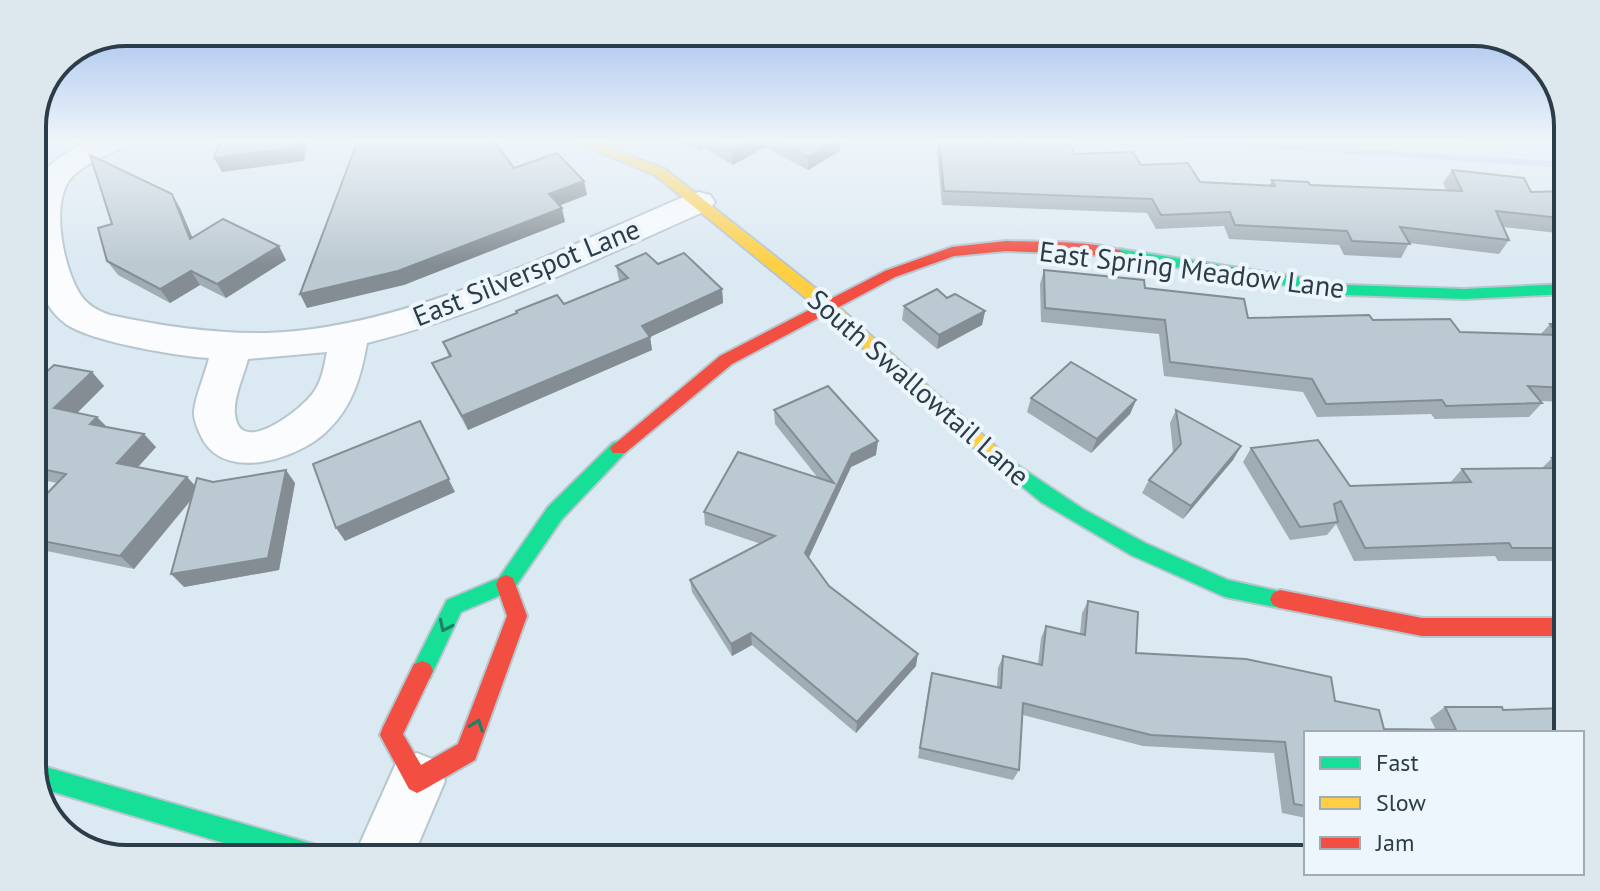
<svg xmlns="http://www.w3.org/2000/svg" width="1600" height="891" viewBox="0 0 1600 891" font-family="'PT Sans',sans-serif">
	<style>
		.green { fill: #e5c1a6 }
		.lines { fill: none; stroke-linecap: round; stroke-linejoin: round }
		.stream { fill: #ccc5f6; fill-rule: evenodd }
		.street-casing { stroke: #b7c5cf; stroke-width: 4 }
		.fast-casing { stroke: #b7c5cf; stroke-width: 4 }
		.slow-casing { stroke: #b7c5cf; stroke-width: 4 }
		.jam-casing { stroke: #b7c5cf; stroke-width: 4 }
		.street { fill: #fafcfd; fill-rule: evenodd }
		.fast { fill: #16e098; fill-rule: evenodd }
		.slow { fill: #ffcf43; fill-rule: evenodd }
		.jam { fill: #f24e42; fill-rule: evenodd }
		.wall { fill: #a1adb5 }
		.shaded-wall { fill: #838d93 }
		.building { fill: #bbc9d2; stroke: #838d93; stroke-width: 2 }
		.oneway { stroke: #237e68 }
		.labels { text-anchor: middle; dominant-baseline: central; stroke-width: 8; stroke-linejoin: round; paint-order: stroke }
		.street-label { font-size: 28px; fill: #2b3d48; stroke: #edf6fc }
		.rim { fill: none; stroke: #2b3d48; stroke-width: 4 }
	</style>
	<rect width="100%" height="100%" fill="#dbe9f2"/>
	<!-- green -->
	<polygon class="green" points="1175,140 1568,140 1287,149"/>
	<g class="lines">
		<!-- stream -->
		<polygon class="stream" points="1175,140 1217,140 1568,162 1568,168 1179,143"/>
		<defs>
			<g id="street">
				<path d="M90 140H128L124 146C106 156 77 166 67 184 52 212 64 268 80 294 87 305 98 311 110 315 161 326 213 334 267 333 405 329 561 249 688 195L699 192 710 195 715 202 710 209C598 258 487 313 367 343 361 376 353 406 328 430 302 457 228 483 203 440 199 432 193 420 194 411 196 394 205 375 209 358 177 356 92 342 66 324 33 300 32 253 32 217 32 207 30 195 35 186 46 163 68 151 90 140ZM327 352C324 366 322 381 313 393 302 409 239 459 235 414 233 398 244 375 248 359Z"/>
				<polygon points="417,753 437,761 445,781 412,859 353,859 397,761"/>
			</g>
			<g id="fast">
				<polygon points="1119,249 1347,285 1464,289 1568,284 1568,294 1464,299 1347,295 1114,257 1114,251"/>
				<polygon points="619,441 625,443 628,448 625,453 562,519 513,590 461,612 430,678 422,681 414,678 411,671 447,600 499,578 548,507 613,443"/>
				<polygon points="999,453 1083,509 1145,543 1228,580 1287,593 1290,599 1287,605 1280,608 1225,597 1131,555 1041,502 990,460 993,455"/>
				<polygon points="32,763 320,846 329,850 333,859 278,859 37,787"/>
			</g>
			<polygon id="slow" points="570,140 587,140 665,169 834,303 1005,455 1008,460 1005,465 993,465 822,311 655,175"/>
			<g id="jam">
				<path d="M1006 241C1031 242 1110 240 1126 254L1119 259 1086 254 1006 251 954 256 895 277 732 364 625 453H613L610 448 720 356 885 271 952 247Z"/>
				<polygon points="506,575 513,578 527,616 475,760 425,789 417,793 409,789 380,735 383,727 414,664 422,661 430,664 433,671 403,734 421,765 458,744 507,616 496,584 499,578"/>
				<polygon points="1280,590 1422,618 1568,618 1568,636 1422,636 1280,608 1273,605 1270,599 1273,593"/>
			</g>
		</defs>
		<!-- street casing -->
		<use href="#street" class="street-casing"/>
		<!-- fast casing -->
		<use href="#fast" class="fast-casing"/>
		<!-- slow casing -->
		<use href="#slow" class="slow-casing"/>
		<!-- jam casing -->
		<use href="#jam" class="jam-casing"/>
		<!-- street -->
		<use href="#street" class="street"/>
		<!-- fast -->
		<use href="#fast" class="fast"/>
		<!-- slow -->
		<use href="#slow" class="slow"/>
		<!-- jam -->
		<use href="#jam" class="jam"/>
	</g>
	<!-- wall -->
	<g class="wall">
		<polygon points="673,140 841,140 840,151 808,170 765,147 733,165 704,148 700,151"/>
		<polygon points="939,140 987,140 988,144 1074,154 1141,165 1200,182 1269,186 1272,180 1310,185 1447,191 1443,183 1452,170 1531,192 1568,191 1568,236 1566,234 1503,227 1509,240 1499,254 1409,243 1401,258 1344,255 1339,245 1229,239 1224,226 1156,229 1147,213 942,205 937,151"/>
		<polygon points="180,208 192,237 286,260 226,298 200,285 170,303 118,275 107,261 112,224"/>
		<polygon points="658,264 722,289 723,303 650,337 652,350 468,430 439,377 432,363 449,357 443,342 564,304 620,281 619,280 616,266"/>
		<polygon points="1044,270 1145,288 1248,318 1373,320 1460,332 1541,334 1550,324 1568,324 1568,402 1540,401 1542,403 1529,417 1435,419 1431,414 1317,417 1303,392 1164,376 1159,334 1041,322 1040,284"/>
		<polygon points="947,298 985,311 982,325 937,349 902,320 904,306"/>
		<polygon points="92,372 104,386 77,413 106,427 156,447 138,467 187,477 195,486 213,482 295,483 279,570 184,587 192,499 134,569 32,548 32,509 57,483 32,478 32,385"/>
		<polygon points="1031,398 1136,400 1130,414 1091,453 1027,412"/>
		<polygon points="774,410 876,455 851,467 808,558 829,586 916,666 856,733 752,645 732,656 692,592 690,580 761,544 705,525 704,512 818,478 775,424"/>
		<polygon points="1176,410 1241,446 1233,460 1183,519 1142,493 1149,480 1173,452 1170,423"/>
		<polygon points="1251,448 1350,486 1450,483 1462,469 1542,468 1552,458 1568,457 1568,561 1498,561 1495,556 1354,561 1336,524 1327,535 1290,540 1243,462"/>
		<polygon points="1088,601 1136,653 1335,701 1384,729 1436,730 1430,718 1445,707 1503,710 1568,733 1306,733 1306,818 1282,813 1274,753 1143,746 1023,715 1019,770 1013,780 918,758 929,684 932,673 997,687 998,668 1003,656 1038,664 1041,638 1046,626 1080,634 1082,613"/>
	</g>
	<!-- shaded-wall -->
	<g class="shaded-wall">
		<polygon points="298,140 307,140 304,161 222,172 214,158"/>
		<polygon points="699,140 703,140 704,148 700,151"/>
		<polygon points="753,140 764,140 765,147 733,165 732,151"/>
		<polygon points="837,140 841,140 840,151 808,170 808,157"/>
		<polygon points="584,181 587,195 553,208 549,194"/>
		<polygon points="172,194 180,208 199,253 190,239"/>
		<polygon points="562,208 565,222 404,285 307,308 300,294"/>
		<polygon points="279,246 286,260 226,298 217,284"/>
		<polygon points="191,271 200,285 170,303 160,289"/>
		<polygon points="722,289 723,303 650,337 652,350 468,430 462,416 642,326"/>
		<polygon points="985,311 982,325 937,349 939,335"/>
		<polygon points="92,372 104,386 68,422 54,408"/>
		<polygon points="1136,400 1130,414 1091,453 1097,439"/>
		<polygon points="97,417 110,430 90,424"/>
		<polygon points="420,421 455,492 345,541 336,528"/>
		<polygon points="144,434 156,447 129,477 117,463"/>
		<polygon points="878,441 876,455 851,467 805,566 805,553 852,454"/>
		<polygon points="1241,446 1233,460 1183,519 1191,506"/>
		<polygon points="286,470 295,483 279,570 184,587 171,574"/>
		<polygon points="187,477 199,490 134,569 120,556"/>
		<polygon points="751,633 752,645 732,656 731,644"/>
		<polygon points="918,654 916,666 856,733 857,722"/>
	</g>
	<!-- building -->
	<g class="building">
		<polygon points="220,140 298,140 297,147 214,158"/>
		<polygon points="358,140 493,140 514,168 557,153 584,181 549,194 562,208 398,271 300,294"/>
		<polygon points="712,140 753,140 732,151"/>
		<polygon points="776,140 837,140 808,157"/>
		<polygon points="939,140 987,140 988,144 1071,145 1074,154 1133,152 1141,165 1188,163 1200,182 1275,186 1272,180 1308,182 1310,185 1462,191 1452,170 1524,178 1531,192 1568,191 1568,219 1496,211 1509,240 1400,227 1410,244 1352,241 1347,231 1235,225 1230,212 1161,215 1152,199 944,191"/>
		<polygon points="90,155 172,194 190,239 223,219 279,246 217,284 191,271 160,289 107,261 98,228 112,224"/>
		<polygon points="646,253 658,264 684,253 722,289 642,326 650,337 462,416 432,363 451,356 443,342 517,313 516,311 557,295 564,304 628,278 616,266"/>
		<polygon points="1044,270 1144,280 1145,288 1244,299 1248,318 1369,315 1373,320 1450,319 1460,332 1558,335 1550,324 1568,324 1568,388 1528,386 1542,403 1446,406 1442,400 1326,404 1312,379 1170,362 1165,320 1045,308"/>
		<polygon points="937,289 947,298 955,294 985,311 939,335 904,306"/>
		<polygon points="1071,362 1136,400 1097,439 1031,398"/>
		<polygon points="54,365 92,372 54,408 97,417 90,424 144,434 117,463 187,477 120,556 32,539 32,509 66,474 32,467 32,385"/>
		<polygon points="828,386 878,441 852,454 805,553 829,586 918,654 857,722 751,633 731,644 690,580 775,536 704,512 738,452 834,483 774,410"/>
		<polygon points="1176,410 1241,446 1191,506 1149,480 1181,444"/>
		<polygon points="420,421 449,479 336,528 313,464"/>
		<polygon points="1318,440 1350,486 1471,482 1462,469 1560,468 1552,458 1568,457 1568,548 1512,548 1509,543 1365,548 1341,501 1334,504 1338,522 1300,527 1251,448"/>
		<polygon points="286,470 268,558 171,574 197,478 213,482"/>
		<polygon points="1088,601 1138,612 1136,653 1246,659 1331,677 1335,701 1379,710 1384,729 1456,730 1445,707 1502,707 1503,710 1568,708 1568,733 1306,733 1306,806 1294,804 1285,742 1151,735 1023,703 1019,770 920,748 932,673 1001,688 1003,656 1042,665 1046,626 1085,635"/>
	</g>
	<!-- one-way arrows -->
	<defs><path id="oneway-chevron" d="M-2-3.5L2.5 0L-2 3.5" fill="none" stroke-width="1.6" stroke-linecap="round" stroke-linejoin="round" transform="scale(2)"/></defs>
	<g class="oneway">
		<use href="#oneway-chevron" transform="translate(445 626) rotate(116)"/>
		<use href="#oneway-chevron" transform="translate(477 725) rotate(-70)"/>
	</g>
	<!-- sky -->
	<linearGradient id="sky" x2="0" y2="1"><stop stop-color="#9dbbee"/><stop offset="0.53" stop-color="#eff5f9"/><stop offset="1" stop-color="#eff5f9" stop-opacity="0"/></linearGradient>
	<rect width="1600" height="265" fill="url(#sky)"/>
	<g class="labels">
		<!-- street labels -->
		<g class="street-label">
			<text transform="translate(1192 269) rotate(7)">East Spring Meadow Lane</text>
			<text transform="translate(526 272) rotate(-22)">East Silverspot Lane</text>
			<text transform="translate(919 387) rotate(41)">South Swallowtail Lane</text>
		</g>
	</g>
	<!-- crop -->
	<path d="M0 0H1600V891H0ZM126 46H1474A80 80 0 0 1 1554 126V765A80 80 0 0 1 1474 845H126A80 80 0 0 1 46 765V126A80 80 0 0 1 126 46Z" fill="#dde7ee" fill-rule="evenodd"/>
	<path class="rim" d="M126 46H1474A80 80 0 0 1 1554 126V765A80 80 0 0 1 1474 845H126A80 80 0 0 1 46 765V126A80 80 0 0 1 126 46Z"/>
	<!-- legend -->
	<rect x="1304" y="731" width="280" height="144" fill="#edf6fc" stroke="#9facb4" stroke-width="2"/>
	<rect x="1320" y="757" width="40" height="12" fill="#16e098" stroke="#9facb4" stroke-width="2"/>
	<text x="1376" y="771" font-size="24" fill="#2b3d48">Fast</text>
	<rect x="1320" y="797" width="40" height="12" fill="#ffcf43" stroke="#9facb4" stroke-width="2"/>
	<text x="1376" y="811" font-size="24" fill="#2b3d48">Slow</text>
	<rect x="1320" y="837" width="40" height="12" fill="#f24e42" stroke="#9facb4" stroke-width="2"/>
	<text x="1376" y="851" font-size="24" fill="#2b3d48">Jam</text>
</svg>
